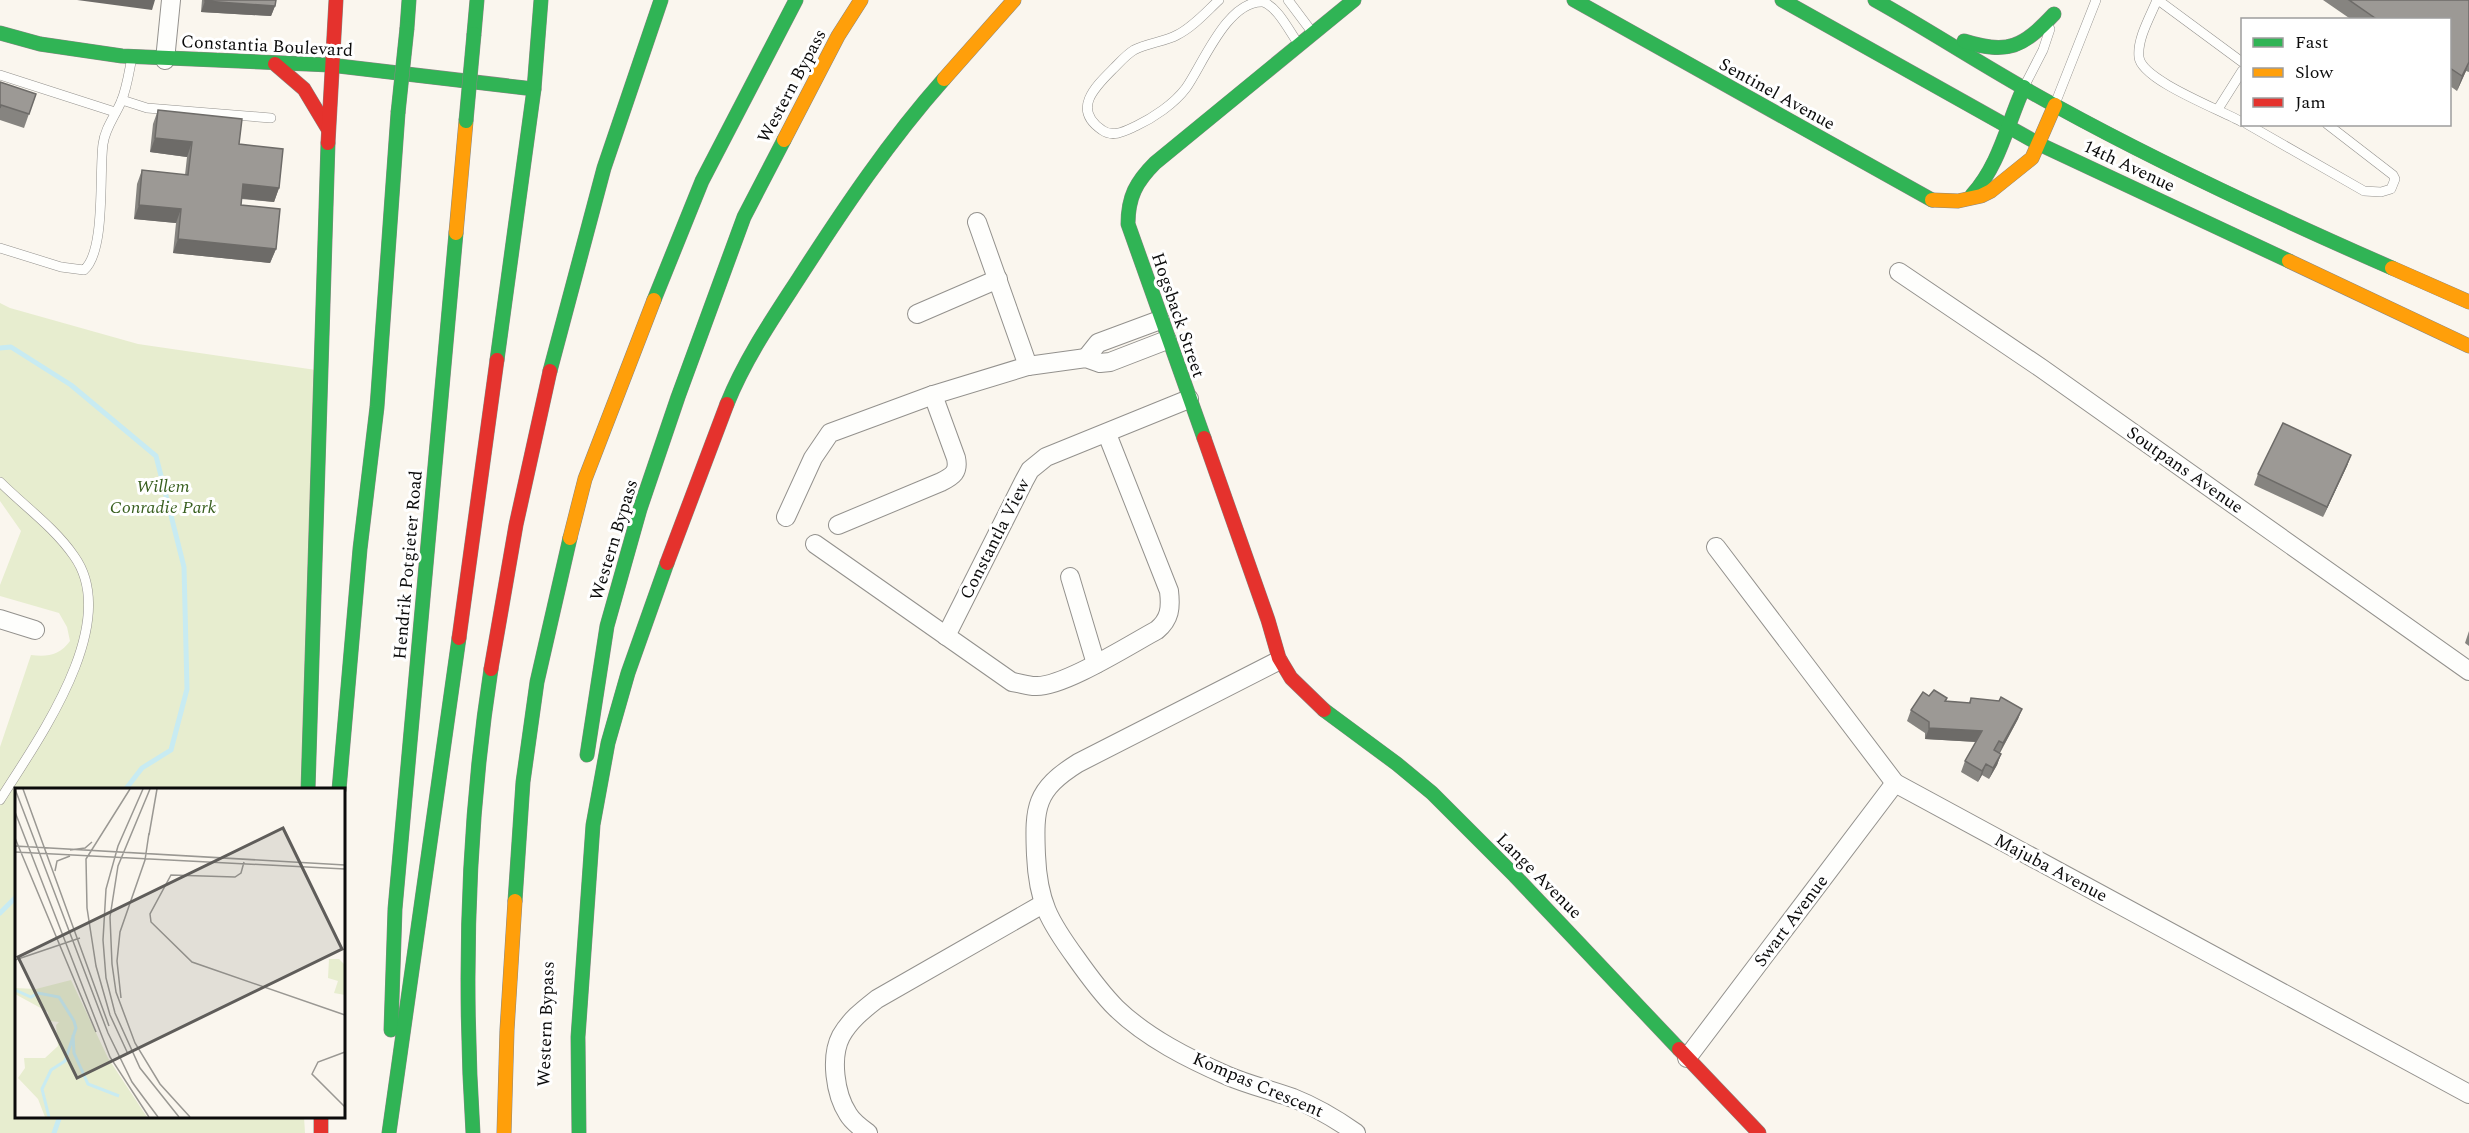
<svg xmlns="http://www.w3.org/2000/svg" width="2469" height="1133" viewBox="0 0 2469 1133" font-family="Spectral,serif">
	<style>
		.green { fill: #e7edcf }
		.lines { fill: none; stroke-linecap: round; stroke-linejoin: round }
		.stream { stroke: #c8ebf2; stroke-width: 5 }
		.lane-casing { stroke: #93918d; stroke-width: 10 }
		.street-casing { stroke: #93918d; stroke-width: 20 }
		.fast-casing { stroke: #898784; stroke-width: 15 }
		.slow-casing { stroke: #898784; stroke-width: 15 }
		.jam-casing { stroke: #898784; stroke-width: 15 }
		.lane { stroke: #fefefc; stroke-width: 9 }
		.street { stroke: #fefefc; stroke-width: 18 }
		.fast { stroke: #30b455; stroke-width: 14 }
		.slow { stroke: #ff9f0a; stroke-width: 14 }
		.jam { stroke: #e5322d; stroke-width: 14 }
		.fast-bridge-casing { stroke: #898784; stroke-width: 15; stroke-linecap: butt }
		.fast-bridge { stroke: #30b455; stroke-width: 14 }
		.wall { fill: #868480 }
		.shaded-wall { fill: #6d6b68 }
		.building { fill: #9c9995; stroke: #6d6b68; stroke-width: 1.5 }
		.labels { text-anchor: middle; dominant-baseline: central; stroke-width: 6; stroke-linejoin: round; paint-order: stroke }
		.street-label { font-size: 18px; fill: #0b0b0b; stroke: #fff }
		.park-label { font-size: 18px; font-style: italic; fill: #385f1f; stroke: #fff }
		.inset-river { fill: none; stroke: #c8ebf2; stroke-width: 3 }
		.inset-road { fill: none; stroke: #9a9893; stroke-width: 1.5 }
		.view { fill: #5f5d5a; fill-opacity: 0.15; stroke: #5f5d5a; stroke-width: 3 }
		.inset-edge { fill: none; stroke: #0b0b0b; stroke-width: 3 }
	</style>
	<rect width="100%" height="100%" fill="#faf6ee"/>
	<!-- green -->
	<path class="green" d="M0 303 10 308 138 344 316 370 305 789 16 790V1116L304 1117 305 1133H0V747L31 655C48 657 60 655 70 641L67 627 59 613 0 596V585L21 531 0 501Z"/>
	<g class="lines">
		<!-- stream -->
		<g class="stream">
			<polyline points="0,348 11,347 71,385 156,456 184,567 187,689 171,750 142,768 125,790"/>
			<polyline points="0,913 16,897"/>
			<polyline points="54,1133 60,1116"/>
		</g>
		<defs>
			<g id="lane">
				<path d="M1219 0C1206 12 1193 27 1177 35 1164 42 1147 43 1134 50 1127 54 1120 62 1114 68 1096 86 1071 109 1102 130 1113 138 1125 131 1136 126 1153 118 1174 104 1186 88 1202 66 1227 0 1263 2 1278 7 1289 31 1298 43"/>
				<polyline points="1288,0 1312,32"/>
				<path d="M2157 0C2150 17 2137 39 2139 57 2141 80 2221 110 2242 122"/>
				<polyline points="2158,0 2242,62"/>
				<polyline points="0,75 115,112"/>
				<polyline points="2025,85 2043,50 2050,29"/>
				<polyline points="122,100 147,108 271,118"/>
				<polyline points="2055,104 2096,0"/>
				<polyline points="2218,109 2242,71"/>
				<polyline points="2247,124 2364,191 2381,192 2391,189 2395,179 2393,175 2327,124"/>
				<path d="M0 248 61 267 84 270C106 251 99 173 103 144 105 128 115 116 121 102 127 88 129 72 132 57"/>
				<path d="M0 482C24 506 54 527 74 556 123 624 36 742 0 800"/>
			</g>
			<g id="street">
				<polyline points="165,60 171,0"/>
				<polyline points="977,222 1028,366"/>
				<polyline points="1899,272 2041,368 2469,671"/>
				<polyline points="917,314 998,279"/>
				<polyline points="1086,358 1098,343 1160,320"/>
				<polyline points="786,517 813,458 830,433 933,395 1028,366 1086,358 1100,363 1110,362 1167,340"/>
				<path d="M838 525 941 482C953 476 959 472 956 458L933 395"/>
				<path d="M815 544 1012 682C1020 683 1028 686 1035 686 1062 688 1131 644 1157 630 1170 619 1171 608 1169 591L1107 434"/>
				<polyline points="1716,547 1895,783 2469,1094"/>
				<polyline points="1070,577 1096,664"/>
				<polyline points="0,619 35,630"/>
				<polyline points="946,636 1024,481 1030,470 1046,457 1189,399"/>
				<path d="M1278 661 1078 763C1035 790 1034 807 1036 855 1038 902 1049 921 1076 958 1088 975 1101 993 1116 1008 1147 1038 1189 1059 1228 1076 1249 1085 1271 1090 1293 1098 1316 1107 1336 1119 1356 1133"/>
				<polyline points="1687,1058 1895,783"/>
				<path d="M868 1133C861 1128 852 1121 848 1114 835 1094 830 1057 841 1036 850 1020 863 1010 877 999L1043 904"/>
			</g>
			<g id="fast">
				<polyline points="1574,0 1932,200"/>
				<polyline points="1782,0 2039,144 2289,261"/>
				<path d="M1875 0C1936 34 1994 73 2056 106 2165 166 2278 218 2392 268"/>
				<polyline points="407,28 409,0"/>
				<polyline points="0,33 40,44 122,56 330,65 534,89"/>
				<polyline points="474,34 477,0"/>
				<path d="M1964 41C2008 55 2023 47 2054 14"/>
				<path d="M1972 195C2000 164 2007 124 2024 87"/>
				<polyline points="654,300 702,181 796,0"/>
				<polyline points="497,360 534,89 541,0"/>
				<polyline points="550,371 604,168 661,0"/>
				<path d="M727 404C745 359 773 318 799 278 844 208 889 141 944 79"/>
				<path d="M1204 438 1128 224C1128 197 1136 182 1155 163L1354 0"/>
				<polyline points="1324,710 1397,764 1432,793 1515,876 1679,1049"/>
				<polyline points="587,755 607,626 640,509 678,397 744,217 784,140"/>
				<polyline points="308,790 328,143"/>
				<polyline points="339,790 360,549 377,407 398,113"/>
				<polyline points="515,901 523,782 537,682 570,538"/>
				<polyline points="391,1030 395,909 456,233"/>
				<polyline points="389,1133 459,638"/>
				<path d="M473 1133C463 977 467 824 491 669"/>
				<polyline points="579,1133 578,1037 593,825 608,743 628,673 667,563"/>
			</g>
			<g id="slow">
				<polyline points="944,79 1014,0"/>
				<polyline points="784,140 838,36 861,0"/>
				<polyline points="1932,200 1958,201 1981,196 1991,191 2032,158 2055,105"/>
				<polyline points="456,233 466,121"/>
				<polyline points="2289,261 2469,346"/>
				<polyline points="2392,268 2469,302"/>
				<polyline points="570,538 585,479 654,300"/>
				<polyline points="504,1133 507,1030 515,901"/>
			</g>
			<g id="jam">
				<polyline points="275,64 304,89 328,129"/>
				<polyline points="328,143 336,0"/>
				<polyline points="1204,438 1268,620 1279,658 1291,678 1324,710"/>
				<polyline points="667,563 727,404"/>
				<polyline points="459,638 497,360"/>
				<polyline points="491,669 516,525 550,371"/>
				<polyline points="1679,1049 1759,1133"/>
				<polyline points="321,1116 321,1133"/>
			</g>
		</defs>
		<!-- lane casing -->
		<use href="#lane" class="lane-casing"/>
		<!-- street casing -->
		<use href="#street" class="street-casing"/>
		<!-- fast casing -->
		<use href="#fast" class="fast-casing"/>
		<!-- slow casing -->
		<use href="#slow" class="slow-casing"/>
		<!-- jam casing -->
		<use href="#jam" class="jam-casing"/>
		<!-- lane -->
		<use href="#lane" class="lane"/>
		<!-- street -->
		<use href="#street" class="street"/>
		<!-- fast -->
		<use href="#fast" class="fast"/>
		<!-- slow -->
		<use href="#slow" class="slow"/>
		<!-- jam -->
		<use href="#jam" class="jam"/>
		<defs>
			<g id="fast-bridge">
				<polyline points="398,113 407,28"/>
				<polyline points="466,121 474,34"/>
			</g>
		</defs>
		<!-- fast-bridge casing -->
		<use href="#fast-bridge" class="fast-bridge-casing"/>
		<!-- fast-bridge -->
		<use href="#fast-bridge" class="fast-bridge"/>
	</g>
	<!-- wall -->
	<g class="wall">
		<polygon points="202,0 276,0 275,6 271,16 201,12"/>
		<polygon points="2323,0 2469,0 2469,72 2466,71 2457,91 2450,86 2450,20 2352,20"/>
		<polygon points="0,82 36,94 24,128 0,120"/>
		<polygon points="158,110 239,144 279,188 274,202 241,199 241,205 276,249 270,263 173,253 176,223 134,219 137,184 142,170 185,175 187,157 150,152 153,124"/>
		<polygon points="2351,455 2347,466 2323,517 2254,485 2258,474"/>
		<polygon points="2469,631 2469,646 2465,643"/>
		<polygon points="1929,696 1947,698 1946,701 1969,703 1971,698 2022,709 2018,719 2000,753 2001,754 1997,765 1989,779 1982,775 1978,782 1961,772 1965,761 1976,742 1925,739 1925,733 1907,721 1911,710"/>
	</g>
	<!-- shaded-wall -->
	<g class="shaded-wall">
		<polygon points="77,0 155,0 152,10"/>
		<polygon points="205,1 275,6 271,16 201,12"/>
		<polygon points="2469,62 2466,71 2457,91 2462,76"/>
		<polygon points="155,138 192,142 187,157 150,152"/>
		<polygon points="243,184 279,188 274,202 238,198"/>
		<polygon points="139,205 181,209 176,223 134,219"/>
		<polygon points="178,239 276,249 270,263 173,253"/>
		<polygon points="2351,455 2347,466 2323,517 2327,507"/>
		<polygon points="2022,709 2018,719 1999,754 2003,743"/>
		<polygon points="1929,728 1982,731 1978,742 1925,739"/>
		<polygon points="2001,754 1997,765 1989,779 1993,768"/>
		<polygon points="1986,764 1982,775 1978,782 1982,771"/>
	</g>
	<!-- building -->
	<g class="building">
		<polygon points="205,0 276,0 275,6 205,1"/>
		<polygon points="2349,0 2469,0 2469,62 2462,76 2450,68 2450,20 2378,20"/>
		<polygon points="0,82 36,94 29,114 1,105 0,108"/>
		<polygon points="158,110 242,119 239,144 283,149 279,188 243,184 241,205 280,209 276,249 178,239 181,209 139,205 142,170 188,175 192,142 155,138"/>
		<polygon points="2283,423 2351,455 2327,507 2258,474"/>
		<polygon points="1934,690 1947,698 1945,701 1970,703 1971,698 1999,701 2001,697 2022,709 2003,743 1999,741 1994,750 2001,754 1993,768 1986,764 1982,771 1965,761 1982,731 1929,728 1929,722 1911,710 1923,692 1929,696"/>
	</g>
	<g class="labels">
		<!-- street labels -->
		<g class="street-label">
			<text transform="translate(267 46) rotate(3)">Constantia Boulevard</text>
			<text transform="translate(792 86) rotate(-62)">Western Bypass</text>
			<text transform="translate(1777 94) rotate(29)">Sentinel Avenue</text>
			<text transform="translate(2129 166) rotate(25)">14th Avenue</text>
			<text transform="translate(1178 315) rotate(71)">Hogsback Street</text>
			<text transform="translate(2185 470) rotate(35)">Soutpans Avenue</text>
			<text transform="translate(995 539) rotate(-63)">Constantla View</text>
			<text transform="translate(614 540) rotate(-73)">Western Bypass</text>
			<text transform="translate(408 565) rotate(-85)">Hendrik Potgieter Road</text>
			<text transform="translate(2051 868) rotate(28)">Majuba Avenue</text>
			<text transform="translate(1539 876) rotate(45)">Lange Avenue</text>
			<text transform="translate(1791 921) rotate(-53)">Swart Avenue</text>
			<text transform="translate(546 1024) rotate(-88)">Western Bypass</text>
			<text transform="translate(1258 1085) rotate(23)">Kompas Crescent</text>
		</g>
		<!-- park labels -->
		<g class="park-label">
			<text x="163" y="486">Willem<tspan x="163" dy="21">Conradie Park</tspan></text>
		</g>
	</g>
	<!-- overview -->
	<g transform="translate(15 788)">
		<rect width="330" height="330" fill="#faf6ee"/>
		<path d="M314 171H324L330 177V207L319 205 323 193 313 190ZM56 192 93 270 132 329H30L23 311 3 290 10 280 9 270H30L43 258 41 237 44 234 34 233 33 224 0 206V200L21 201Z" fill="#e7edcf"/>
		<path class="inset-river" d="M0 202 16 209 23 205 44 209 59 233 61 240 50 273 36 282 27 301 34 329M58 247 59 265 73 296 104 308"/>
		<path class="inset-road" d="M0 1 93 245 117 294 143 329M8 1 94 238M128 1 103 58 91 101 88 152 91 190 100 225 125 280 164 329M135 1 103 78 95 129 97 176 101 204 120 255 145 296 175 329M0 24 95 269 134 329M134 47 142 1M0 50 81 244M0 58 330 77M55 62 70 60 77 54M0 64 330 81M229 74 226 85 220 89 156 87 135 126 136 134 177 174 330 227M40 83 42 73 55 68M0 172 65 150M106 210 102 173 105 144 130 72 134 45M330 264 303 274 297 286 330 319M113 266 95 227 81 178 72 120 71 71 115 1"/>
		<path class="view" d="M268 40 327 161 62 290 3 169Z"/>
		<rect width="330" height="330" class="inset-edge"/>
	</g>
	<!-- legend -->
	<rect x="2241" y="18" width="210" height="108" fill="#ffffff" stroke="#9d9d9d" stroke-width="1.5"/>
	<rect x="2253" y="38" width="30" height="9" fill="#30b455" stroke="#9d9d9d" stroke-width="1.5"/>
	<text x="2295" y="48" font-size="18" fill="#0b0b0b">Fast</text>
	<rect x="2253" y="68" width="30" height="9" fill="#ff9f0a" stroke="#9d9d9d" stroke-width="1.5"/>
	<text x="2295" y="78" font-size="18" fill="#0b0b0b">Slow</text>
	<rect x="2253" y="98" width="30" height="9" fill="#e5322d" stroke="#9d9d9d" stroke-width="1.5"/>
	<text x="2295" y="108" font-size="18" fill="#0b0b0b">Jam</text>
</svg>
